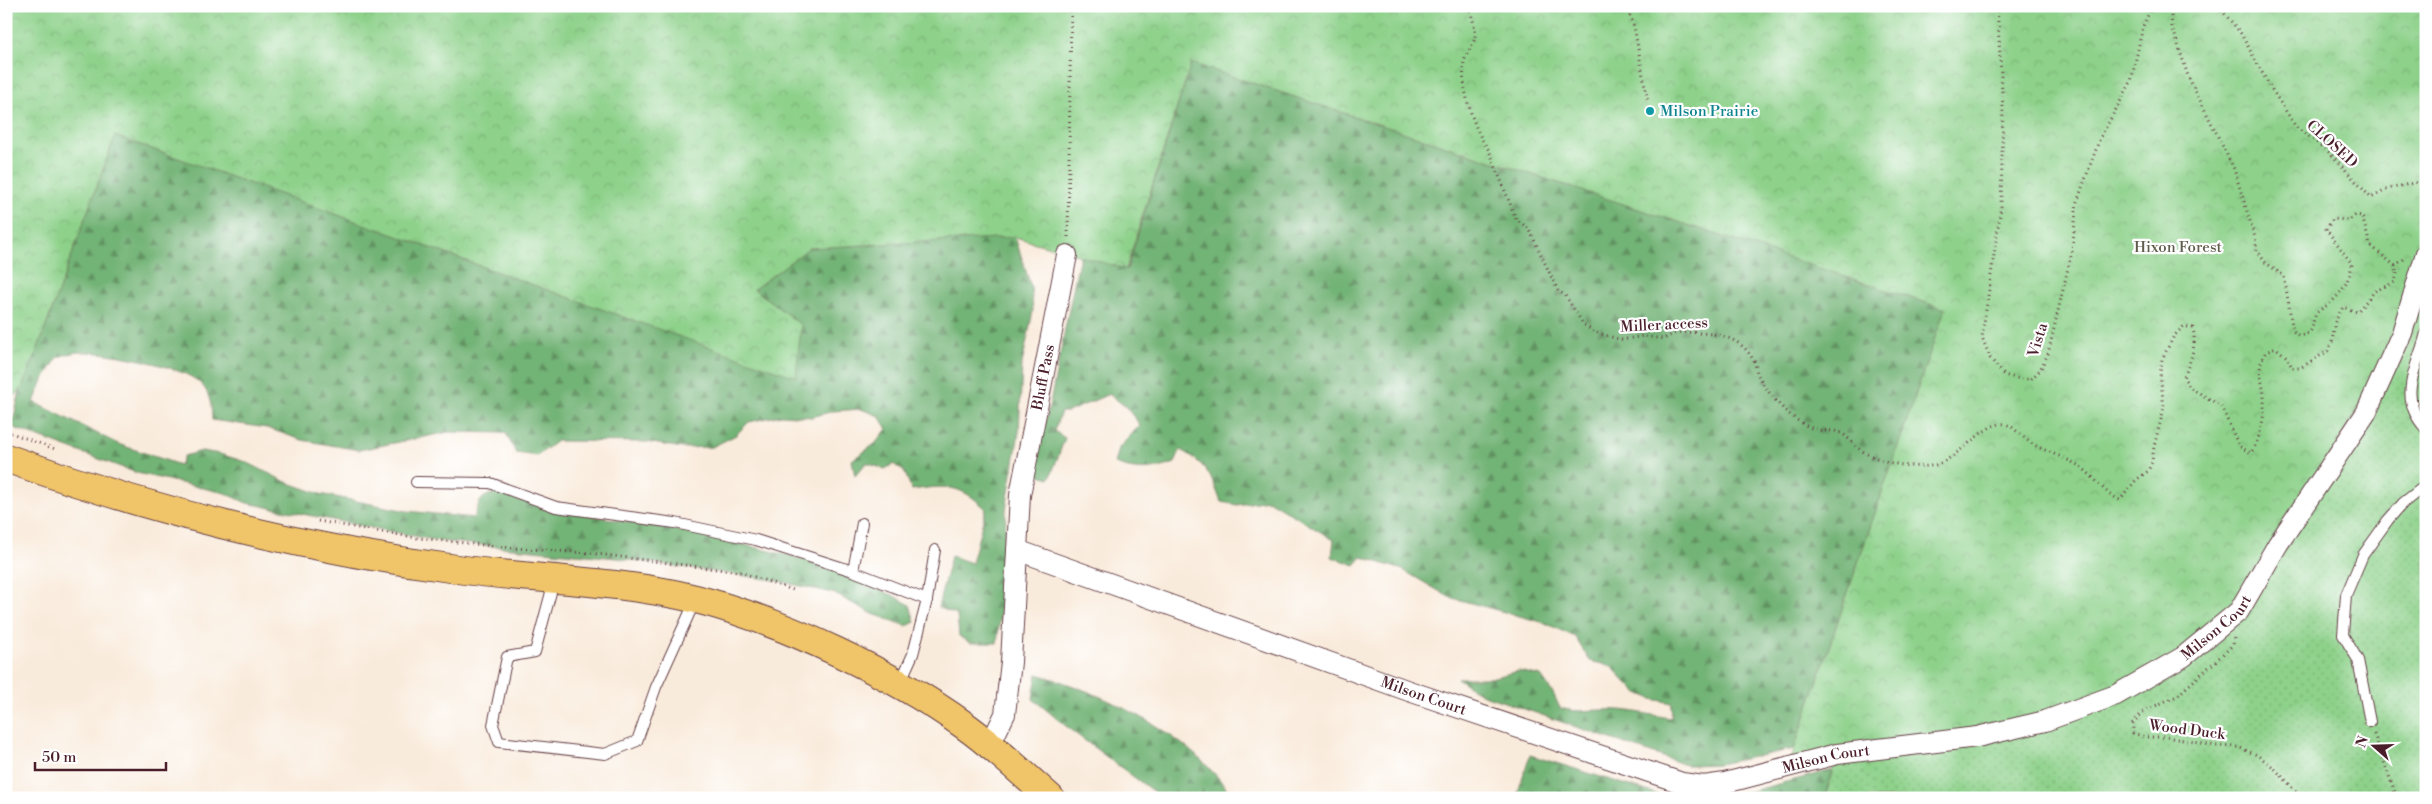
<svg xmlns="http://www.w3.org/2000/svg" width="2432" height="804" viewBox="0 0 2432 804" font-family="'Libre Bodoni',serif">
	<style>
		.grass { fill: url(#grass-dots); stroke: #6c785a }
		.forest { fill: url(#forest-firs); stroke: #5e6950 }
		.park { fill: url(#park-crowns); stroke: #6c785a }
		.lines { fill: none; stroke-linecap: round; stroke-linejoin: round }
		.service-casing { stroke: #643e45; stroke-width: 12 }
		.minor-casing { stroke: #643e45; stroke-width: 22 }
		.primary-casing { stroke: #643e45; stroke-width: 30 }
		.path { stroke: #643e45; stroke-width: 3; stroke-dasharray: 1 4; stroke-linecap: butt }
		.service { stroke: #fff; stroke-width: 10 }
		.minor { stroke: #fff; stroke-width: 20 }
		.primary { stroke: #f0c469; stroke-width: 28 }
		.culture-dot { fill: #0f9aa8; stroke: #fff; stroke-width: 2 }
		.labels { text-anchor: middle; dominant-baseline: central; stroke-width: 4.5; stroke-linejoin: round; paint-order: stroke }
		.culture-label { font-size: 15px; fill: #0d838f; stroke: #fff; text-anchor: start }
		.street-label { font-size: 15px; fill: #4a1f2b; stroke: #fff }
		.park-label { font-size: 15px; fill: #615d4c; stroke: #fff }
	</style>
	<defs>
		<pattern id="grass-dots" width="8" height="8" patternUnits="userSpaceOnUse" patternTransform="scale(1.25)"><rect width="8" height="8" fill="#8dd18a"/><path d="M2 2h.1M6 6h.1" fill="none" stroke="#7bb377" stroke-width="1.8" stroke-linecap="round"/></pattern>
		<pattern id="forest-firs" width="22" height="20" patternUnits="userSpaceOnUse" patternTransform="scale(1.25)"><rect width="22" height="20" fill="#72b376"/><path d="M5 1l3.5 6h-7zM16 11l3.5 6h-7z" fill="#609161"/></pattern>
		<pattern id="park-crowns" width="20" height="18" patternUnits="userSpaceOnUse" patternTransform="scale(1.25)"><rect width="20" height="18" fill="#8dd18a"/><path d="M2 6a3 3 0 1 1 6 0M12 15a3 3 0 1 1 6 0" fill="none" stroke="#7bb377"/></pattern>
	</defs>
	<rect width="100%" height="100%" fill="#fff"/>
	<filter id="ink" filterUnits="userSpaceOnUse"><feTurbulence type="fractalNoise" baseFrequency=".02" numOctaves="2"/><feDisplacementMap in="SourceGraphic" scale="10" xChannelSelector="R" yChannelSelector="G"/><feConvolveMatrix kernelMatrix="1 2 1 2 8 2 1 2 1" color-interpolation-filters="sRGB"/></filter>
	<filter id="wash" filterUnits="userSpaceOnUse"><feTurbulence type="fractalNoise" baseFrequency=".0096" numOctaves="4" result="noise"/><feDisplacementMap in="SourceGraphic" scale="20" xChannelSelector="R" yChannelSelector="G"/><feGaussianBlur stdDeviation="1.12" result="paint"/><feColorMatrix in="noise" values="0 0 0 0 0 0 0 0 0 0 0 0 0 0 0 0 0 1.4 0 .05"/><feComposite in="paint" operator="in"/></filter>
	<g filter="url(#wash)">
		<rect width="100%" height="100%" fill="#f9ebdb"/>
		<!-- grass -->
		<polygon class="grass" points="2426,279 2426,798 1825,798 1837,754"/>
		<!-- forest -->
		<g class="forest">
			<path d="M1191 63 1945 309 1794 749 1719 764 1686 765 1481 694 1457 678H1490L1519 671 1541 676 1553 693 1560 708C1580 713 1583 710 1602 710 1625 708 1649 715 1671 718L1672 703 1652 699 1636 692 1611 666 1590 661 1575 637 1545 623 1449 597 1403 570 1362 557 1355 565 1332 557 1334 540 1268 500 1237 505 1221 502C1211 475 1206 463 1180 450L1175 463C1153 471 1137 472 1115 464L1119 448 1140 425 1126 407 1109 394 1068 412H1061L1054 431 1065 438 1050 478 1032 473 1050 403 1080 255 1127 269Z"/>
			<path d="M115 136C342 215 568 299 795 376L801 325 754 289 809 248 1015 237 1031 287 1033 311 1022 364 1019 432 1006 510 1003 592 997 643H970L959 636 957 615 938 607 951 556 972 563 986 509C960 484 946 485 912 490L904 471 893 464 885 469 866 463 855 476 852 460 875 444 887 429 879 416 861 409 833 411 812 417 781 415 749 422 736 435 712 447 683 448 646 442 557 441 537 456 516 453 506 433 449 432 359 450 302 440 267 428 212 420C212 408 210 392 201 384 185 366 105 351 80 352 73 352 65 355 58 357L43 380 34 402 118 444 180 465 184 456 202 451 220 454 246 462 286 482 320 494 407 511 474 518C479 503 479 496 496 493L565 511 701 534 827 565 896 597 910 605 915 622 907 626 873 614 833 593 773 580 617 558 439 541 247 503 225 493 137 473 12 427 20 391 34 359Z"/>
			<path d="M1037 674C1107 694 1194 736 1233 798H1162L1072 731 1033 699Z"/>
			<polygon points="1530,755 1669,798 1516,798"/>
			<polygon points="1832,770 1825,798 1725,798"/>
		</g>
		<!-- park -->
		<path class="park" d="M6 6H2426V279L2402 333 2239 611 2183 657 2045 721 1788 767 1945 309 1191 63 1126 269 1015 237 809 248 754 289 801 325 796 377C568 299 342 215 115 136L34 359 20 391 6 403Z"/>
	</g>
	<g filter="url(#ink)">
		<g class="lines">
			<defs>
				<g id="service">
					<path d="M2426 333C2417 369 2396 397 2426 429"/>
					<polyline points="416,482 490,483 556,507 675,523 756,540 853,571 927,600 913,654 900,683"/>
					<polyline points="853,571 862,523"/>
					<polyline points="554,581 535,652 507,657 493,725 499,742 605,754 637,741 656,687 695,601"/>
					<polyline points="927,600 935,550"/>
					<polyline points="2370,722 2358,660 2343,635 2346,595 2363,555 2388,520 2403,503 2426,485"/>
				</g>
				<g id="minor">
					<path id="s1" d="M1017 550 1409 691 1682 783 1704 786 1725 783 1837 754 1977 737 2045 721 2116 695 2183 657 2239 611 2278 544 2366 413 2402 333 2426 253"/>
					<path id="s2" d="M990 745 1005 714 1011 662 1020 495 1067 255"/>
				</g>
				<path id="primary" d="M6 458C152 511 304 549 457 569 537 580 619 580 696 599 782 621 893 674 964 725 995 747 1022 773 1050 798"/>
			</defs>
			<!-- service casing -->
			<use href="#service" class="service-casing"/>
			<!-- minor casing -->
			<use href="#minor" class="minor-casing"/>
			<!-- primary casing -->
			<use href="#primary" class="primary-casing"/>
			<!-- path -->
			<g class="path">
				<polyline points="617,6 661,6"/>
				<path d="M1470 6C1471 15 1476 28 1475 37 1474 45 1466 53 1464 62 1460 85 1474 132 1489 150L1516 219 1529 229 1558 291 1565 295 1583 324 1594 332 1622 340 1643 336 1664 339C1675 331 1686 332 1700 333 1723 334 1742 339 1754 361 1756 365 1756 371 1758 375 1768 395 1793 423 1815 429 1823 432 1832 429 1841 433 1847 436 1852 443 1858 448 1876 462 1907 468 1930 466 1955 464 1984 421 2004 424 2013 425 2023 438 2031 443 2046 452 2065 457 2079 466 2095 476 2102 492 2120 500L2136 480 2148 471 2152 462 2154 446 2164 408 2160 373 2162 359 2174 336 2184 326 2193 328C2197 347 2190 360 2184 378L2191 388 2221 406 2239 446 2251 453C2261 437 2265 416 2264 397 2263 379 2255 368 2266 352L2276 348 2288 358 2292 368H2300L2328 351 2332 342 2335 322 2343 307 2357 312 2375 291 2395 282 2397 273"/>
				<polyline points="1626,6 1634,26 1648,103"/>
				<polyline points="1997,6 2003,108 2001,207 1982,337 1990,358 2004,375 2020,379 2031,379 2040,370 2048,354 2072,251 2077,202 2100,138 2131,82 2143,26 2152,6"/>
				<path d="M2170 6 2172 26 2188 76 2234 169 2255 237 2257 250 2265 262 2284 276 2293 331 2299 336C2317 332 2310 326 2316 314 2318 310 2325 307 2329 304 2342 293 2349 282 2352 264L2326 229 2333 219 2349 220 2356 215 2362 216 2370 245 2395 266 2397 273"/>
				<polyline points="2218,6 2240,32 2269,85 2296,127 2330,153 2371,198 2388,189 2426,180"/>
				<polyline points="1068,237 1071,6"/>
				<polyline points="2395,266 2404,259"/>
				<polyline points="6,431 55,449"/>
				<polyline points="318,521 417,538 513,548 589,553 740,572 796,591"/>
				<polyline points="2234,638 2233,645 2177,696 2144,711 2133,723 2133,733 2145,737 2166,737 2216,746 2238,747 2257,755 2273,767 2303,798"/>
				<polyline points="2374,734 2397,798"/>
			</g>
			<!-- service -->
			<use href="#service" class="service"/>
			<!-- minor -->
			<use href="#minor" class="minor"/>
			<!-- primary -->
			<use href="#primary" class="primary"/>
		</g>
	</g>
	<!-- markers -->
	<circle class="culture-dot" cx="1650" cy="111" r="5"/>
	<g class="labels">
		<!-- culture labels -->
		<g class="culture-label">
			<text x="1660" y="111">Milson Prairie</text>
		</g>
		<!-- street labels -->
		<g class="street-label">
			<text transform="translate(2332 144) rotate(42)">CLOSED</text>
			<text transform="translate(1664 325) rotate(-3)">Miller access</text>
			<text transform="translate(2038 340) rotate(-73)">Vista</text>
			<text stroke="none"><textPath href="#s2" startOffset="374">Bluff Pass</textPath></text>
			<text stroke="none"><textPath href="#s1" startOffset="1272">Milson Court</textPath></text>
			<text stroke="none"><textPath href="#s1" startOffset="432">Milson Court</textPath></text>
			<text transform="translate(2187 730) rotate(7)">Wood Duck</text>
			<text stroke="none"><textPath href="#s1" startOffset="852">Milson Court</textPath></text>
		</g>
		<!-- park labels -->
		<g class="park-label">
			<text x="2178" y="247">Hixon Forest</text>
		</g>
	</g>
	<!-- margin -->
	<rect width="2432" height="804" fill="none" stroke="#fff" stroke-width="25"/>
	<!-- north arrow -->
	<g transform="translate(2374 746) rotate(290)" stroke="#ffffff" stroke-width="4" paint-order="stroke">
	<path d="M0-4L9 19L0 12L-9 19Z" fill="#4a1f2b"/>
	<text y="-8" font-size="14" font-weight="bold" text-anchor="middle" fill="#4a1f2b">N</text>
	</g>
	<!-- scale -->
	<path d="M35 762v8h131v-8" fill="none" stroke="#4a1f2b" stroke-width="2.5"/>
	<text x="42" y="762" font-size="15" fill="#4a1f2b" stroke="#ffffff" stroke-width="4" paint-order="stroke">50 m</text>
</svg>
